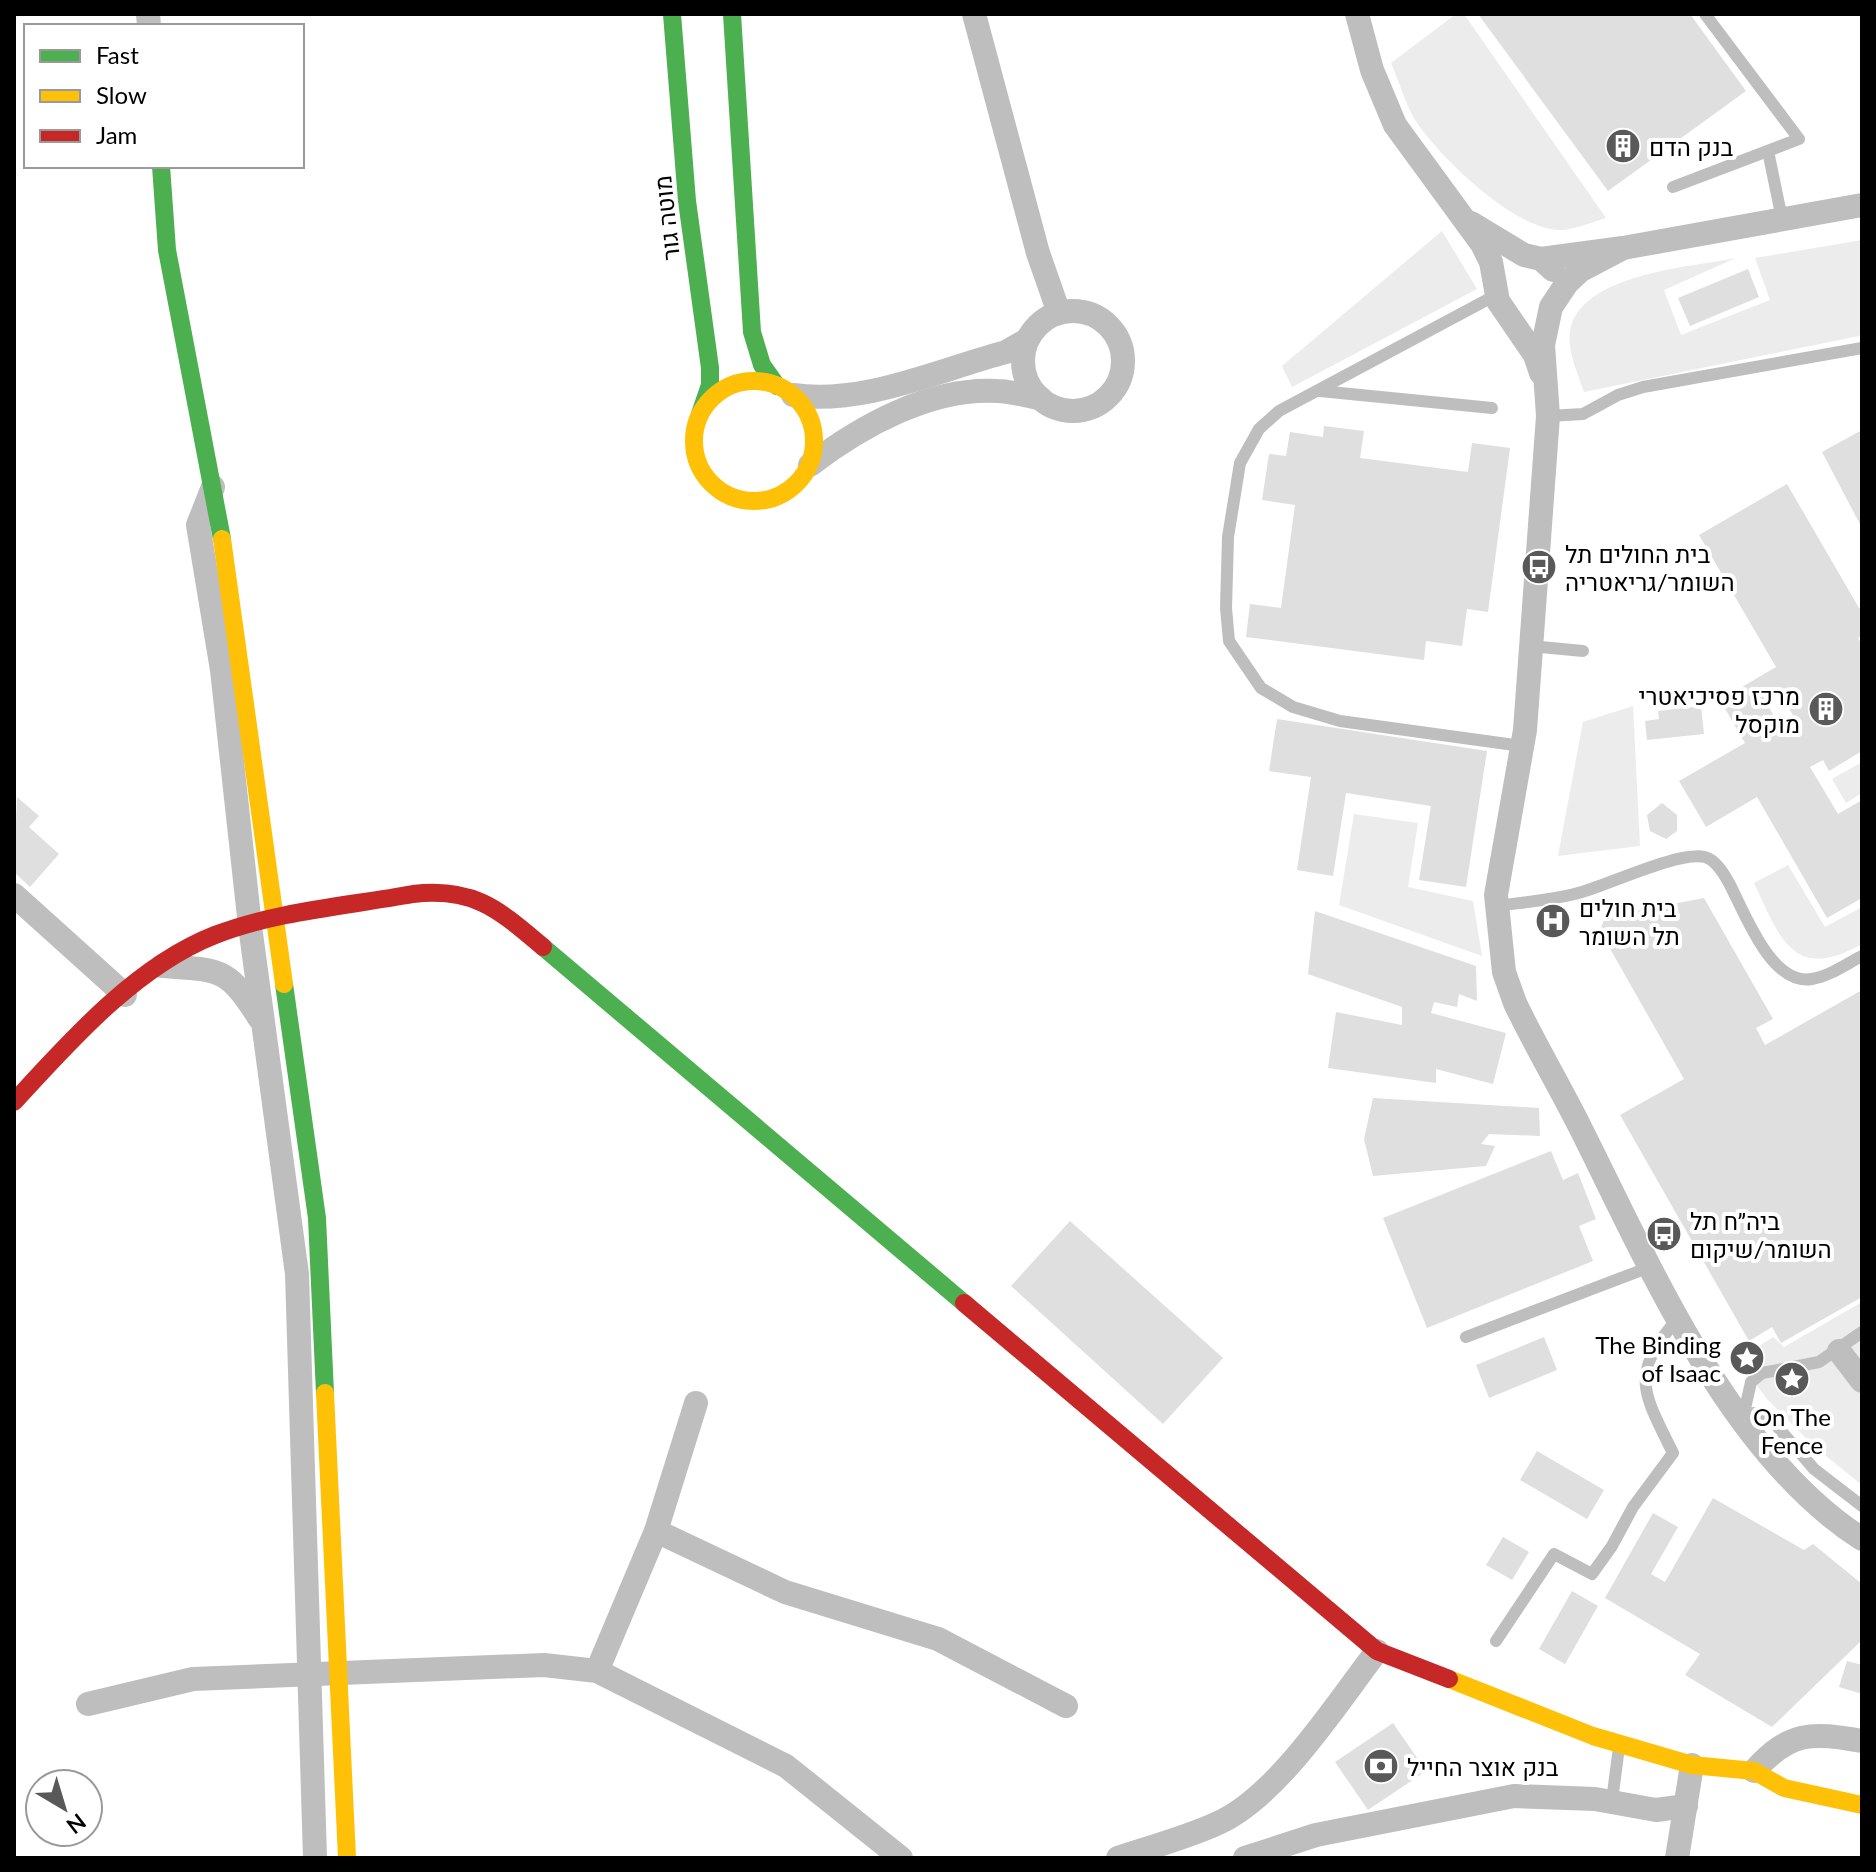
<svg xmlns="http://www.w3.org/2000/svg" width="1876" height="1872" viewBox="0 0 1876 1872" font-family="Lato,Heebo,sans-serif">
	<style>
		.green { fill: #ececec }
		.building { fill: #dfdfdf; fill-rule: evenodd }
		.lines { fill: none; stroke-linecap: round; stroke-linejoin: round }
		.lane { stroke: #bebebe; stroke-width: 12 }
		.street { stroke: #bebebe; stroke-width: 24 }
		.fast { stroke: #4caf50; stroke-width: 18 }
		.slow { stroke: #ffc107; stroke-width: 18 }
		.jam { stroke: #c62828; stroke-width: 18 }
		.labels { text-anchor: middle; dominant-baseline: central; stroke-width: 8; stroke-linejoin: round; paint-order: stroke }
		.poi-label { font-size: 24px; fill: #000; stroke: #fff; text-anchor: start }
		.street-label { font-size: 24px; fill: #000; stroke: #fff }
	</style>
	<rect width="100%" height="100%" fill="#fff"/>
	<!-- green -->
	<g class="green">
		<path d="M1456 14H1464L1606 218C1593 222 1578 228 1564 230 1518 234 1439 157 1415 120 1405 103 1399 81 1391 63Z"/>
		<polygon points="1442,231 1477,289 1292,387 1282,366"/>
		<path d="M1862 240V332L1859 336 1584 392C1578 374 1567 351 1570 332 1578 274 1691 267 1736 258L1664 290 1681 335 1770 300 1755 258Z"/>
		<polygon points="1633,706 1640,846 1558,856 1583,722"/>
		<polygon points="1862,762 1862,793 1846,803 1832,779"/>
		<polygon points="1354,814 1418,823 1408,887 1473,901 1482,956 1339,905"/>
		<path d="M1788 865 1825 927 1862 907V944C1793 983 1780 938 1754 883Z"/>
		<polygon points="1862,1302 1862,1485 1816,1448 1767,1399 1738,1360 1773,1337 1784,1347"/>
	</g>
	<!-- building -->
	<g class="building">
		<polygon points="1478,14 1690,14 1746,91 1608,191"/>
		<polygon points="1748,269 1759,297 1690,326 1678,298"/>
		<polygon points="1324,426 1364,431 1360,458 1468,472 1472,443 1510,448 1488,612 1467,609 1462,646 1426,641 1424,660 1246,637 1250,604 1281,608 1295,505 1262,500 1269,454 1286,456 1290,432 1323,437"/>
		<polygon points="1862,430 1862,528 1822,452"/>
		<path d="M1787 484 1859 608 1862 607V636L1858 638 1862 645V751L1829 771 1823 760 1810 767 1838 814 1862 800V898L1827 918 1757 797 1706 827 1679 781 1745 743 1720 700 1776 667 1699 535ZM1777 688 1794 717 1779 726 1763 696Z"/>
		<polygon points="1701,706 1704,734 1647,740 1645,721 1659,719 1658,711"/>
		<polygon points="1277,719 1487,751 1466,887 1419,880 1431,806 1346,793 1333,876 1297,870 1311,777 1269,771"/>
		<polygon points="17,797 39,816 29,827 59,854 30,887 14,872"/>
		<polygon points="1662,803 1677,815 1677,831 1666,839 1650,831 1647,815"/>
		<polygon points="1704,898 1773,1019 1756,1028 1765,1045 1862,990 1862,1297 1781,1343 1772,1327 1749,1341 1620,1115 1684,1079 1600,931 1605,917"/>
		<polygon points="1315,911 1476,966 1477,1001 1459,994 1457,1007 1434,1002 1431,1013 1506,1033 1493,1084 1436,1069 1436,1083 1328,1068 1336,1012 1402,1025 1402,1007 1308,974"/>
		<polygon points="1373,1098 1539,1108 1540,1136 1489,1134 1481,1144 1495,1146 1486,1166 1373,1176 1364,1139"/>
		<polygon points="1551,1151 1563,1180 1578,1173 1596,1219 1579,1226 1593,1261 1427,1328 1383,1218"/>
		<polygon points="1070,1221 1223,1358 1163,1424 1011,1286"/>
		<polygon points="1544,1337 1557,1370 1489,1398 1476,1365"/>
		<polygon points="1537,1451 1604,1490 1587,1519 1520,1480"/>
		<polygon points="1713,1498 1804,1550 1813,1544 1862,1584 1862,1640 1772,1727 1685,1675 1700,1654 1605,1598 1653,1513 1678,1527 1651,1574 1665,1582"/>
		<polygon points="1503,1537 1529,1552 1512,1580 1486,1565"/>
		<polygon points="1572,1591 1598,1606 1565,1664 1539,1649"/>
		<polygon points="1847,1661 1862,1665 1862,1694 1839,1687"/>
		<polygon points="1393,1723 1426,1771 1368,1810 1335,1762"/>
	</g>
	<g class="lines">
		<!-- lane -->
		<g class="lane">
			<polyline points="1768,151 1782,219"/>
			<polyline points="1673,187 1799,139 1705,14"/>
			<polyline points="1496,295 1279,411 1259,429 1240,463 1228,537 1226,608 1229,641 1261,688 1293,707 1340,721 1522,746"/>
			<polyline points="1320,391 1492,408"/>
			<polyline points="1548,416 1583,414 1618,395 1643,387 1862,348"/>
			<polyline points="1530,646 1583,651"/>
			<path d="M1497 906C1525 902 1555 900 1582 892 1610 884 1679 851 1705 857 1716 860 1724 874 1729 883 1745 913 1771 986 1812 979 1830 976 1846 964 1862 956"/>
			<polyline points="1466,1337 1650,1267"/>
			<polyline points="1744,1413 1751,1382 1762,1373 1819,1362 1862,1332"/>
			<polyline points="1738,1414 1755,1413 1769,1417 1814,1469 1862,1506"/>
			<path d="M1496 1641 1554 1554 1592 1574 1612 1546 1633 1507 1673 1453C1642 1390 1629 1375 1679 1317"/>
			<polyline points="1613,1793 1619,1747"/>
		</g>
		<!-- street -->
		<g class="street">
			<polyline points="148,14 149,26"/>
			<polyline points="974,14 1038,253 1059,313"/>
			<polyline points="1357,14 1372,70 1395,125 1482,244 1491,262 1498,301 1535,355 1541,373"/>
			<polyline points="1471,223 1524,255 1541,259 1553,270"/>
			<path d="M1623 248 1581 270 1567 283 1551 307 1543 345 1548 416 1525 730 1496 895 1504 972 1515 1003C1535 1045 1559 1085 1580 1127 1649 1264 1729 1454 1862 1539"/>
			<polyline points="1541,259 1623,248 1862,205"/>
			<circle cx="1073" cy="361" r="50"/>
			<path d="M793 395C864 405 938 370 1006 352L1027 340"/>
			<path d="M810 465C861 426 931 387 997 391 1011 391 1026 396 1040 398"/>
			<polyline points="213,487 198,525 222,670 250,926 297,1274 315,1858"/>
			<polyline points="14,895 125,995"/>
			<path d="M162 966C221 970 227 967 260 1019"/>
			<polyline points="1839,1351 1862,1381"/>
			<polyline points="656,1531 785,1592 938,1639 1066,1706"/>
			<polyline points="597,1671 656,1531 696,1403"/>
			<polyline points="88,1704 193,1679 544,1665 597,1671 786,1766 901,1858"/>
			<path d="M1754 1771C1790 1731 1811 1732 1862 1741"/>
			<path d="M1118 1858C1151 1847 1185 1838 1216 1824 1277 1798 1337 1703 1377 1651"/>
			<polyline points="1245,1858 1316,1835 1514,1796 1595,1799 1656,1810 1686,1806"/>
			<polyline points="1677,1858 1692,1765"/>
		</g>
		<!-- fast -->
		<g class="fast">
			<polyline points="672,14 687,201 710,368 710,385 700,414"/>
			<polyline points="732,14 752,332 762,365 777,386"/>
			<polyline points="161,166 167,250 222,539"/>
			<polyline points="543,947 964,1303"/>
			<polyline points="284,984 317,1218 325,1393"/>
		</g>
		<!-- slow -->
		<g class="slow">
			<circle cx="754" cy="441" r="60"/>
			<polyline points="222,539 284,984"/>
			<polyline points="325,1393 347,1858"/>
			<polyline points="1449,1679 1593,1736 1692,1765 1754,1771 1784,1788 1862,1805"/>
		</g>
		<!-- jam -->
		<g class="jam">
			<path d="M14 1102C70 1041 136 966 215 935 277 911 348 906 413 894 475 887 499 910 543 947"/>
			<polyline points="964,1303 1377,1651 1449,1679"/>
		</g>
	</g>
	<!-- icons -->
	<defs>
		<symbol id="building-disc" viewBox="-11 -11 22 22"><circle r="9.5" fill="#595959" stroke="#fff"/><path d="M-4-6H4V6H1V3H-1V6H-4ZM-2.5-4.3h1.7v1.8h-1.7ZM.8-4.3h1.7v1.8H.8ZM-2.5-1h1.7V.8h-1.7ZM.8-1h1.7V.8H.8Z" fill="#fff"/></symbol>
		<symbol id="bus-disc" viewBox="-11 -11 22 22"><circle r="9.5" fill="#595959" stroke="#fff"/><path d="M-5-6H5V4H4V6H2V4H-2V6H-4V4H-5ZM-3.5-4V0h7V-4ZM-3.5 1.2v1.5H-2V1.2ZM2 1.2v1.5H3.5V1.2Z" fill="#fff"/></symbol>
		<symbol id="hospital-disc" viewBox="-11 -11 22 22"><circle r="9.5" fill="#595959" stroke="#fff"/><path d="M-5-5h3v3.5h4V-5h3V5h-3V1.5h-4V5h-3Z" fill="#fff"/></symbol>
		<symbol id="sight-disc" viewBox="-11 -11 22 22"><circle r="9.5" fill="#595959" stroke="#fff"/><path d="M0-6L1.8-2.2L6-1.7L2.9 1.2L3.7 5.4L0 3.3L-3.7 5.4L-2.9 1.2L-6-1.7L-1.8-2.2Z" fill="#fff"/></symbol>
		<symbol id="bank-disc" viewBox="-11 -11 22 22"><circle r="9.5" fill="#595959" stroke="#fff"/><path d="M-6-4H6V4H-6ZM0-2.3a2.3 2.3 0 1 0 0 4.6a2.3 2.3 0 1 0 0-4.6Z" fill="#fff"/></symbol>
	</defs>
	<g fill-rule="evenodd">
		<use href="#building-disc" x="1603" y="126" width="40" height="40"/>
		<use href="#bus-disc" x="1519" y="547" width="40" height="40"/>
		<use href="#building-disc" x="1806" y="689" width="40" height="40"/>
		<use href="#hospital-disc" x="1533" y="901" width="40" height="40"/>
		<use href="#bus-disc" x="1644" y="1214" width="40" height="40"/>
		<use href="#sight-disc" x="1727" y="1338" width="40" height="40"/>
		<use href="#sight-disc" x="1772" y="1359" width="40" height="40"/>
		<use href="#bank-disc" x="1361" y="1746" width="40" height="40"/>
	</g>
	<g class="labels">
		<!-- poi labels -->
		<g class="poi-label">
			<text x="1649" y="146">בנק הדם</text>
			<text x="1565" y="553">בית החולים תל<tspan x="1565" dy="28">השומר/גריאטריה</tspan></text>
			<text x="1800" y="695" text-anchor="end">מרכז פסיכיאטרי<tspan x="1800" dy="28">מוקסל</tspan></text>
			<text x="1579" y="907">בית חולים<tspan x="1579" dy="28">תל השומר</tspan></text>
			<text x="1690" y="1220">ביה״ח תל<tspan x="1690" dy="28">השומר/שיקום</tspan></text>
			<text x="1721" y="1344" text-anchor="end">The Binding<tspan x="1721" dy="28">of Isaac</tspan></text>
			<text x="1792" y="1416" text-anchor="middle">On The<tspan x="1792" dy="28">Fence</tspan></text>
			<text x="1407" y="1766">בנק אוצר החייל</text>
		</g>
		<!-- street labels -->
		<g class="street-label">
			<text transform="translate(666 218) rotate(-96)">מוטה גור</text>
		</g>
	</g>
	<!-- border -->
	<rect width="1876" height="1872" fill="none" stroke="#000000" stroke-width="32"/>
	<!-- legend -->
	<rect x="24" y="24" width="280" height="144" fill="#ffffff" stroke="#999999" stroke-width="2"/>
	<rect x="40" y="50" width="40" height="12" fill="#4caf50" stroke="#999999" stroke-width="2"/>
	<text x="96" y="64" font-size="24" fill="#000000">Fast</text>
	<rect x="40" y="90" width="40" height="12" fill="#ffc107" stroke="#999999" stroke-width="2"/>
	<text x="96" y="104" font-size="24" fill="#000000">Slow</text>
	<rect x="40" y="130" width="40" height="12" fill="#c62828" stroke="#999999" stroke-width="2"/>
	<text x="96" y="144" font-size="24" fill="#000000">Jam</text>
	<!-- north arrow -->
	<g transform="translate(64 1808) rotate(142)"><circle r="38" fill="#ffffff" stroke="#999999" stroke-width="2"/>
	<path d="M0-6L14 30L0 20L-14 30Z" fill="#595959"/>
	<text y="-12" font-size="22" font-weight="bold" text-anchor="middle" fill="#000000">N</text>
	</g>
</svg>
